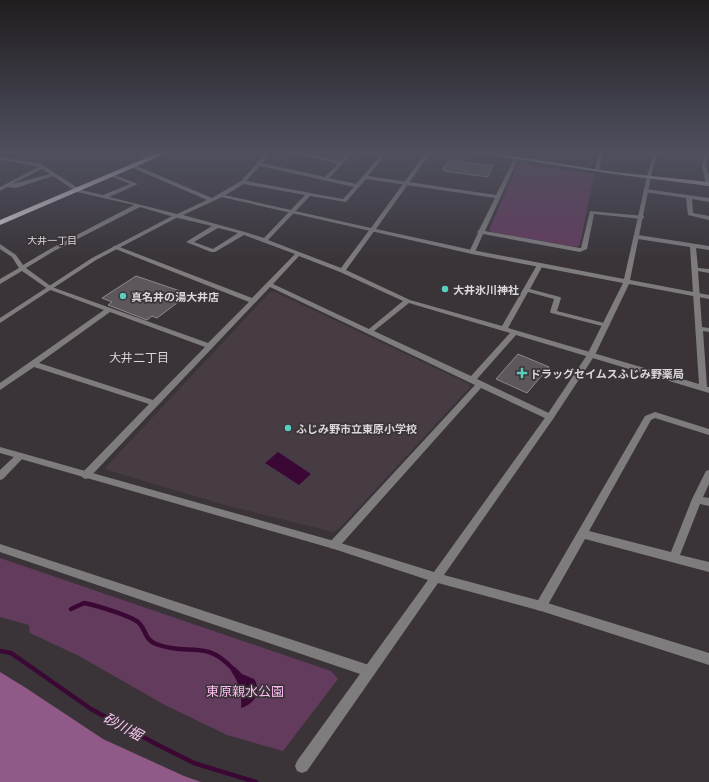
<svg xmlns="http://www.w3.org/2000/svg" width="709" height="782" viewBox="0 0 709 782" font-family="'Open Sans','Noto Sans JP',sans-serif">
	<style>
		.built { fill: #473b44 }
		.green { fill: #633b5d }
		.forest { fill: #915987 }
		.water { fill: #3b0835 }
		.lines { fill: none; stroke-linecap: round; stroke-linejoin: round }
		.stream { stroke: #3b0835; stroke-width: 4.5 }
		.building { fill: #5d565b; stroke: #8e878d }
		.minor { fill: #7f7c7e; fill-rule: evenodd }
		.tertiary { fill: #7f7c7e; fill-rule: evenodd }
		.secondary { fill: #a8a3a7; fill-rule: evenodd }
		.trunk { fill: #d6ced4; fill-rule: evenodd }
		.poi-dot { fill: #59cebe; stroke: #3a3439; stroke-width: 1.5 }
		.labels { text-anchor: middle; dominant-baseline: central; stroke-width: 3.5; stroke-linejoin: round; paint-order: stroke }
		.far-neighbourhood-label { font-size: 10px; fill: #dad6da; stroke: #3a3439 }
		.poi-label { font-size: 11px; font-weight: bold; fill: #dad6da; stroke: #3a3439; text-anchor: start }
		.neighbourhood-label { font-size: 12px; fill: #dad6da; stroke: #3a3439 }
		.near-park-label { font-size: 13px; fill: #fcbbf0; stroke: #3a3439 }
		.near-water-label { font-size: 14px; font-style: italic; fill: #fbc9f1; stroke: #3a3439 }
	</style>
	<rect width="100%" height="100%" fill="#3a3439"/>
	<!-- built -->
	<polygon class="built" points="273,291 469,384 469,388 340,528 333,532 225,505 107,470 106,467 270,292"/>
	<!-- green -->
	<g class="green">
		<polygon points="518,163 594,174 580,245 577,247 491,232 489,230"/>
		<polygon points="0,558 331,671 338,679 283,751 227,735 165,705 79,656 30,633 29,625 0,617"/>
	</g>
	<!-- forest -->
	<polygon class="forest" points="0,672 26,688 103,739 184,776 201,782 0,782"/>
	<!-- water -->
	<g class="water">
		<polygon points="278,452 311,474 299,485 265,463"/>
		<path d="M235 667 242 674 254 679C262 691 255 704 241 708 242 695 239 682 231 671Z"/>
	</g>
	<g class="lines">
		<!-- stream -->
		<g class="stream">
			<path d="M71 609 84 603C95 605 132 616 139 623 147 631 144 639 156 644 189 657 204 638 233 669"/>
			<polyline points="0,651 11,653 91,709 160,746 194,763 256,782"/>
		</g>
	</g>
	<!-- building -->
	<g class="building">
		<polygon points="449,160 451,160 493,166 488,177 444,171 445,169 443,169"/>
		<polygon points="136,276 189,294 157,318 152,316 147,320 108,305 112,302 102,298"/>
		<polygon points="518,354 549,367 527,393 496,379"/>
	</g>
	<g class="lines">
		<!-- minor -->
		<g class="minor">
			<polygon points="133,152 140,152 154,159 150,160"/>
			<path d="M267 152H272L262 163 325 177 338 164 292 152H302L340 161 349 152H354L329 178 356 184 380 156 363 152C370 152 379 151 385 156L368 176 496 195 514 159 518 158V159L485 231 580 248H581L590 211 644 216V218L642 219 594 214 587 249 580 252 483 234 475 252 472 254 469 252 478 233 477 232 479 230 495 198 366 179 346 202 310 196 268 240 341 268 370 229H374L375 230 346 270 410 300 502 326 537 265 538 264H542L543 265 530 289 560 297 561 298 557 311 608 324 610 325 606 327 551 313 550 312 554 299 528 292 508 328 699 384 690 247 638 239 635 237 638 235 709 246V250L696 248 698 268 709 269V273L698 271 702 327 709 328V332L703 331 707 387H709V393L516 335 477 379 553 415 554 417 553 419H547L481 388 338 548 334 549 330 548 329 545 330 542 475 385 270 287 89 478 86 479 83 478 81 475 83 472 149 404 34 367 0 390V383L104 310 48 289 22 271 0 284V279L19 268 12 257 0 249V244L16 255 23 265 50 249 134 205 77 192 53 176 16 188 7 187 0 191V187L39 167 0 159V157L41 164 81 190 103 195 130 184 110 176 114 175 138 184 109 197 177 214 207 200 133 168V166H137L212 198 241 181ZM260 166 354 187 343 199 246 181ZM42 169 50 174 12 184ZM244 184 305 195 264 238 245 232 183 215 222 197ZM140 207 174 217 212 226 186 242 211 252H215L244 235 295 254 252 298 117 246H113V248L249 302 208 343 52 287 26 268 54 251ZM218 228 238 233 213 249 194 242ZM299 256 340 272 403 301 369 329 273 284ZM409 303 510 333 471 376 374 331ZM110 312 205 347 153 400 39 363Z"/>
			<polygon points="599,152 603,152 599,170 597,171 595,170"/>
			<polygon points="706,152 709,152 706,166 709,175 709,186 706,184 702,166"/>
			<polygon points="646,189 709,198 709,202 692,199 693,213 709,216 709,220 688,215 686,198 644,192 643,191"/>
			<polygon points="655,412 709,429 709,435 655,418 651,420 589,531 671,552 692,499 706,471 709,470 709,484 703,497 709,498 709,506 700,504 680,555 709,562 709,572 585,539 545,610 541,611 537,610 535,606 537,602 645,416"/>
			<polygon points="20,453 23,454 24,456 23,458 3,479 0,480 0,470 17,454"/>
			<polygon points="0,544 369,665 373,667 375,671 373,675 369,677 0,552"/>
		</g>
		<!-- tertiary -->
		<g class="tertiary">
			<polygon points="426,152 431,152 376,229 472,250 624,279 648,172 654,152 658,152 652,172 630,280 709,295 709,299 629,284 595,355 553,419 444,575 541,601 709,653 709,665 541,611 438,583 307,771 302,773 297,771 295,766 297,761 428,580 334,549 0,453 0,447 334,541 434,572 547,415 587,355 623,283 472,254 217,196 220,194 371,228"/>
			<polygon points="176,214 179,216 178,217 96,260 0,323 0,318 92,258"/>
		</g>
		<!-- secondary -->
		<polygon class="secondary" points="470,152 485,152 614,172 709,182 709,186 614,174"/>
		<!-- trunk -->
		<polygon class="trunk" points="160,152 170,152 0,225 0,220"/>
	</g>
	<!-- sky -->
	<linearGradient id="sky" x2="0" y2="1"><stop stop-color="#201d1f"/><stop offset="0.58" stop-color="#4f505f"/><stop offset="1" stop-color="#4f505f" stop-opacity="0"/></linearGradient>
	<rect width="709" height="262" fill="url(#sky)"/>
	<!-- markers -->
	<g class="poi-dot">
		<circle cx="445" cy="289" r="4"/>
		<circle cx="123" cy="296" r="4"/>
		<path d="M520 367h4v4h4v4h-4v4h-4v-4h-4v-4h4z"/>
		<circle cx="288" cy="428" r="4"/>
	</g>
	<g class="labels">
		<!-- far-neighbourhood labels -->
		<g class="far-neighbourhood-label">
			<text x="52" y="240">大井一丁目</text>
		</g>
		<!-- poi labels -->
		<g class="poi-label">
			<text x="453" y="289">大井氷川神社</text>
			<text x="131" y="296">真名井の湯大井店</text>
			<text x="530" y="373">ドラッグセイムスふじみ野薬局</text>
			<text x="296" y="428">ふじみ野市立東原小学校</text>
		</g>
		<!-- neighbourhood labels -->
		<g class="neighbourhood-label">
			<text x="139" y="357">大井二丁目</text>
		</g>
		<!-- near-park labels -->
		<g class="near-park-label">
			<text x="245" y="691">東原親水公園</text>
		</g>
		<!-- near-water labels -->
		<g class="near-water-label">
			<text transform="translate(123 726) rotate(28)">砂川堀</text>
		</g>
	</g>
</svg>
